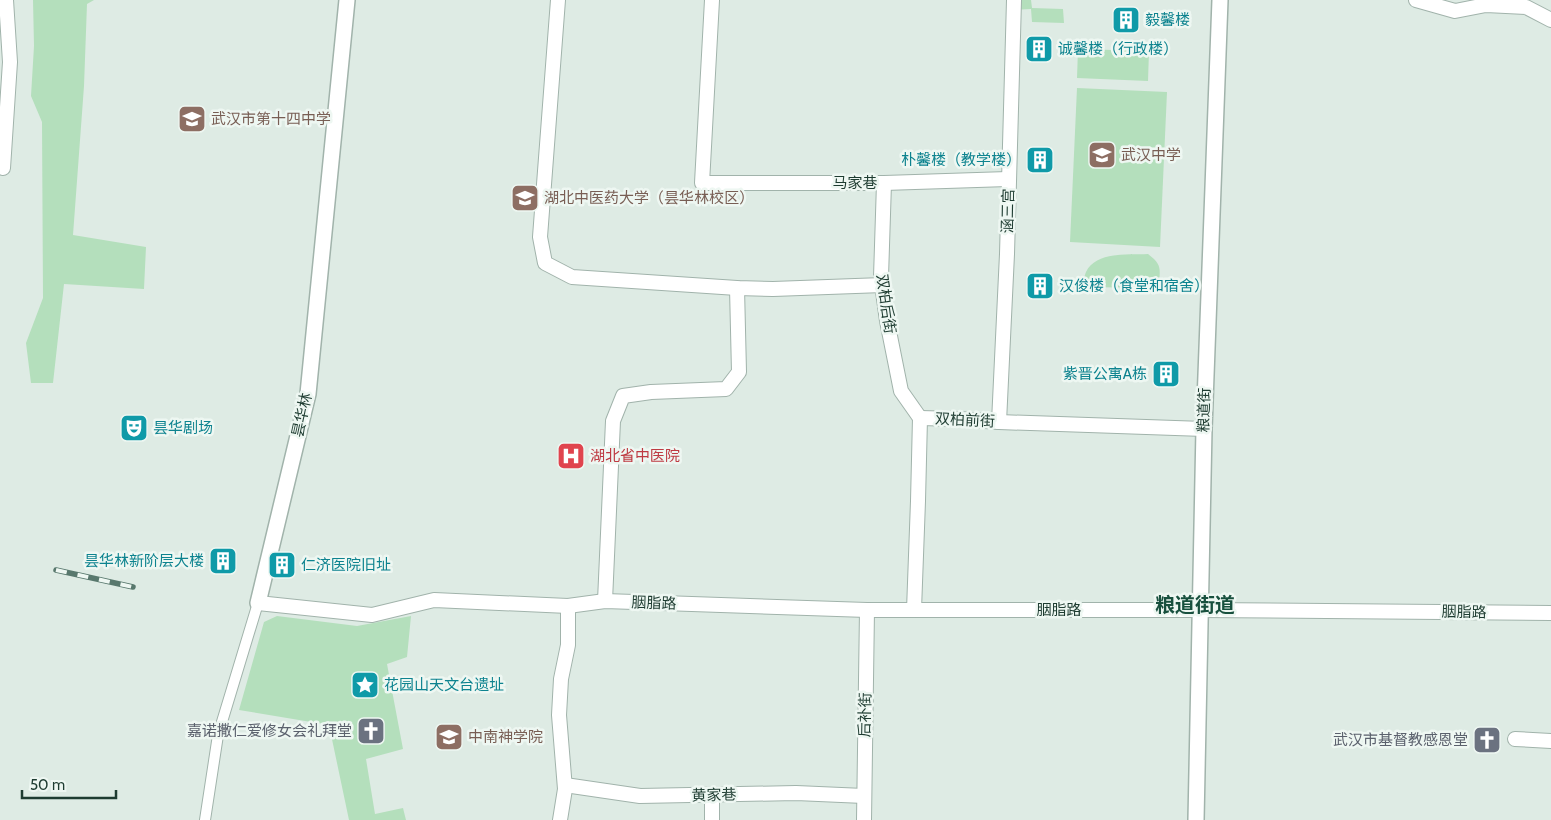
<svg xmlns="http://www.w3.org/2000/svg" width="1551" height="820" viewBox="0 0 1551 820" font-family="Cabin,'Noto Sans SC',sans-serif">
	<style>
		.green { fill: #b4dfbc }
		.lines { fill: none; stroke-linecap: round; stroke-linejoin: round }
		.pedestrian-casing { stroke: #a1b3ab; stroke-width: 12 }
		.minor-casing { stroke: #a1b3ab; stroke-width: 16 }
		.tertiary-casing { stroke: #a1b3ab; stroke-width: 18 }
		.pedestrian { stroke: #fff; stroke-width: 10 }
		.minor { stroke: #fff; stroke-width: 14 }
		.tertiary { stroke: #fff; stroke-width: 15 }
		.rail-casing { stroke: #58786d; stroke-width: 5.5 }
		.rail { stroke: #eef7f2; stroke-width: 4; stroke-dasharray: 11; stroke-linecap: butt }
		.labels { text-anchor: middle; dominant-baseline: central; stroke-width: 5; stroke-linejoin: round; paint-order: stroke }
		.culture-label { font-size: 15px; fill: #0d838f; stroke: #eef7f2; text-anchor: start }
		.education-label { font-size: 15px; fill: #785e54; stroke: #eef7f2; text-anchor: start }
		.street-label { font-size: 15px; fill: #1e3c31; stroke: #eef7f2 }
		.health-label { font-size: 15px; fill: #be3a42; stroke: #eef7f2; text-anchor: start }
		.worship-label { font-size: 15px; fill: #5b616d; stroke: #eef7f2; text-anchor: end }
		.district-label { font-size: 20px; font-weight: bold; fill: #18503e; stroke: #eef7f2 }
	</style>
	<rect width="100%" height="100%" fill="#deebe4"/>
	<!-- green -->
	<g class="green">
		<polygon points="33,0 94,0 87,4 84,86 73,235 146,247 144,289 64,284 53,383 31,383 26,343 43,298 42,122 31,96 34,46"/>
		<polygon points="1014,0 1031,0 1032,8 1063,9 1064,23 1032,22 1031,9 1013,10"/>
		<polygon points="1078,49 1149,51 1148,81 1077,78"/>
		<polygon points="1077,88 1167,92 1160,247 1070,242"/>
		<path d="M1148 254C1164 266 1159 270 1159 288L1082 287C1084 283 1084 276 1086 272 1096 251 1129 255 1148 254Z"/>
		<polygon points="277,616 357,626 411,616 407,657 387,664 403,749 366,759 375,814 403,808 406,820 349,820 329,725 239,710 264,622"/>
	</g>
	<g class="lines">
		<defs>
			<polyline id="pedestrian" points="205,820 218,735 258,603"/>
			<g id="minor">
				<polyline points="558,0 540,237 545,263 572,277 737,288 773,289 883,285"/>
				<polyline points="712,0 702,183 884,183 1008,179"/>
				<polyline points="1416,0 1455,11 1486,5 1526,7 1551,20"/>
				<polyline points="3,168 10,62 6,0"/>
				<polyline points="884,183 881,277 887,321 901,391 920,418"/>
				<polyline points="920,418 959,419 999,422 1204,429"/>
				<polyline points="999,422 1007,254 1014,0"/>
				<polyline points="605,601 613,421 623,396 651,392 726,389 739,372 737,288"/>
				<polyline points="258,603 372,615 434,600 568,606 605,601 867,610 1200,610 1551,613"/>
				<polyline points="914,610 918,501 920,418"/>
				<polyline points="1515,739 1551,741"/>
				<polyline points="565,785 640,796 796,793 864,796"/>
				<polyline points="560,820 565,789 559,715 561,679 568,645 568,606"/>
				<polyline points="712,820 712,795"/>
				<polyline points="864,820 867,610"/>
			</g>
			<g id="tertiary">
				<polyline points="258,603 308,394 347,0"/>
				<polyline points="1196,820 1204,429 1220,0"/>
			</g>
		</defs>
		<!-- pedestrian casing -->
		<use href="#pedestrian" class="pedestrian-casing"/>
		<!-- minor casing -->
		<use href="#minor" class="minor-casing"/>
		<!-- tertiary casing -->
		<use href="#tertiary" class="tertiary-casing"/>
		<!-- pedestrian -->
		<use href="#pedestrian" class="pedestrian"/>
		<!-- minor -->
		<use href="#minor" class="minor"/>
		<!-- tertiary -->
		<use href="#tertiary" class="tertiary"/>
		<defs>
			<polyline id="rail" points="56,570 133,587"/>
		</defs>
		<!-- rail casing -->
		<use href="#rail" class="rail-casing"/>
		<!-- rail -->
		<use href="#rail" class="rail"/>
	</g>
	<!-- icons -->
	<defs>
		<symbol id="building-square" viewBox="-11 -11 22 22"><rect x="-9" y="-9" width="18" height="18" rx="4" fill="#0f9aa8" stroke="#eef7f2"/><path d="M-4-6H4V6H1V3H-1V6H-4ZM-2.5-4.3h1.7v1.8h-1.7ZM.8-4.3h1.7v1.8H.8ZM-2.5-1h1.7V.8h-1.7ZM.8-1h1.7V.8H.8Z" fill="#fff"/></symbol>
		<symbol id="school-square" viewBox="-11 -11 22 22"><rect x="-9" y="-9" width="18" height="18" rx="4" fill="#8d6e63" stroke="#eef7f2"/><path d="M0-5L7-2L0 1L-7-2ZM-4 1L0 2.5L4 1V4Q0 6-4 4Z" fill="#fff"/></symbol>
		<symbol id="university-square" viewBox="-11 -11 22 22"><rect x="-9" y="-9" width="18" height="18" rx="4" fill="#8d6e63" stroke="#eef7f2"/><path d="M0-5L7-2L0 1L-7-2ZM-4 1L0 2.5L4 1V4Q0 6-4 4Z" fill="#fff"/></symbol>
		<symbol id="theatre-square" viewBox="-11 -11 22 22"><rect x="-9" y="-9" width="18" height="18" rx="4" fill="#0f9aa8" stroke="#eef7f2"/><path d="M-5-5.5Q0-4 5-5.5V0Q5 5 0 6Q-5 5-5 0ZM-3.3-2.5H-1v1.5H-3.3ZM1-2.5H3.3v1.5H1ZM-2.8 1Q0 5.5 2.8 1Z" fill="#fff"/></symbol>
		<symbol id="hospital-square" viewBox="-11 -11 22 22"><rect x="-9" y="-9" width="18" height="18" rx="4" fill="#e0444e" stroke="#eef7f2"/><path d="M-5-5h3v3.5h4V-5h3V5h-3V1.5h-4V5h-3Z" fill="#fff"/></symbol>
		<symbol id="sight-square" viewBox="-11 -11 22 22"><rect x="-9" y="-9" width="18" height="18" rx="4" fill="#0f9aa8" stroke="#eef7f2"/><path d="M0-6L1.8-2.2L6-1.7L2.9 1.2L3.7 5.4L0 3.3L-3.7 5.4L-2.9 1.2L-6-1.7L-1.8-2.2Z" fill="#fff"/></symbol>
		<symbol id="church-square" viewBox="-11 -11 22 22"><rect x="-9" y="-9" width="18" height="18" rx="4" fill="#6b7280" stroke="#eef7f2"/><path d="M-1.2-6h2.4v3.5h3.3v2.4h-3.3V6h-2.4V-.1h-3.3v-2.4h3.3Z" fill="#fff"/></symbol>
	</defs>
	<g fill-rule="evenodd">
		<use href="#building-square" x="1110" y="4" width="32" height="32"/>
		<use href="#building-square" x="1023" y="33" width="32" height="32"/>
		<use href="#school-square" x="176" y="103" width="32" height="32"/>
		<use href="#school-square" x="1086" y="139" width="32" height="32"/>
		<use href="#building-square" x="1024" y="144" width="32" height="32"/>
		<use href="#university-square" x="509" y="182" width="32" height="32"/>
		<use href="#building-square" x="1024" y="270" width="32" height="32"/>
		<use href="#building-square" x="1150" y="358" width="32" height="32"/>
		<use href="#theatre-square" x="118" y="412" width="32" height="32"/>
		<use href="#hospital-square" x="555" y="440" width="32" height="32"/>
		<use href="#building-square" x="207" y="545" width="32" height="32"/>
		<use href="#building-square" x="266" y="549" width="32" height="32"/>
		<use href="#sight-square" x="349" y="669" width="32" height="32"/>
		<use href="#church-square" x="355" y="715" width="32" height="32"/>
		<use href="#school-square" x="433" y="721" width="32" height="32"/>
		<use href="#church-square" x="1471" y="724" width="32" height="32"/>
	</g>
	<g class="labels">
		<!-- culture labels -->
		<g class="culture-label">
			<text x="1145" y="20">毅馨楼</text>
			<text x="1058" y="49">诚馨楼（行政楼）</text>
			<text x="1021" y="160" text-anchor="end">朴馨楼（教学楼）</text>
			<text x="1059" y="286">汉俊楼（食堂和宿舍）</text>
			<text x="1147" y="374" text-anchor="end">紫晋公寓A栋</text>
			<text x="153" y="428">昙华剧场</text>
			<text x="204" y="561" text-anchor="end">昙华林新阶层大楼</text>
			<text x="301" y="565">仁济医院旧址</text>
			<text x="384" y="685">花园山天文台遗址</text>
		</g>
		<!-- education labels -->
		<g class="education-label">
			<text x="211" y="119">武汉市第十四中学</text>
			<text x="1121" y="155">武汉中学</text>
			<text x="544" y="198">湖北中医药大学（昙华林校区）</text>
			<text x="468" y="737">中南神学院</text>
		</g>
		<!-- street labels -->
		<g class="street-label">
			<text x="855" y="183">马家巷</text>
			<text transform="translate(1008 211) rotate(-89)">涵三宫</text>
			<text transform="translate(886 304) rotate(82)">双柏后街</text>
			<text transform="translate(1204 410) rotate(-88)">粮道街</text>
			<text transform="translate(302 415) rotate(-78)">昙华林</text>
			<text transform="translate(965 420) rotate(3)">双柏前街</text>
			<text transform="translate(654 603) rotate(2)">胭脂路</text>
			<text x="1059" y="610">胭脂路</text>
			<text transform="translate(1464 612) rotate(1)">胭脂路</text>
			<text transform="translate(865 715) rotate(-89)">后补街</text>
			<text transform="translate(714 795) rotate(-1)">黄家巷</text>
		</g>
		<!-- health labels -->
		<g class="health-label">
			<text x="590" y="456">湖北省中医院</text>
		</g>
		<!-- worship labels -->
		<g class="worship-label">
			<text x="352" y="731">嘉诺撒仁爱修女会礼拜堂</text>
			<text x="1468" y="740">武汉市基督教感恩堂</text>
		</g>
		<!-- district labels -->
		<g class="district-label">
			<text x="1195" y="605">粮道街道</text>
		</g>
	</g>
	<!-- scale -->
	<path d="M22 790v8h94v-8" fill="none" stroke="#1e3c31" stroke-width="2.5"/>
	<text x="30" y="790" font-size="15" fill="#1e3c31" stroke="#eef7f2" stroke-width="4" paint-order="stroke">50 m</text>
</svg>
